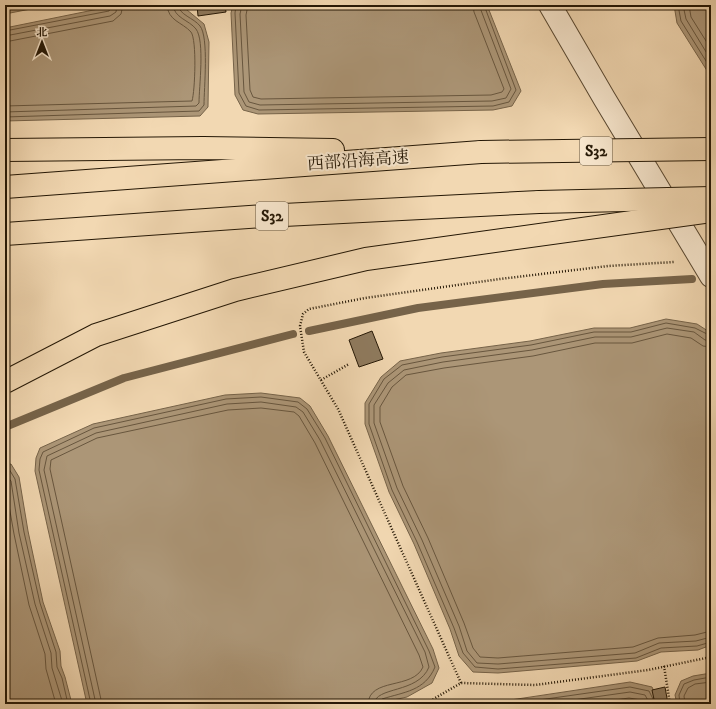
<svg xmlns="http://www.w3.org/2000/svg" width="716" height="709" viewBox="0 0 716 709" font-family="'IM FELL DW Pica','Noto Serif SC',serif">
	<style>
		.water { fill: #ac9677; stroke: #766349 }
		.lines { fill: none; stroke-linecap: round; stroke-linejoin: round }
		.shore { stroke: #68563e; stroke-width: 1 }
		.stream { stroke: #766349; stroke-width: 8 }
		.building { fill: #8f7b5f; stroke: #241705 }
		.minor-casing { stroke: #584730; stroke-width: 24 }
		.highway-casing { stroke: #241705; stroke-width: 24 }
		.path { stroke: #241705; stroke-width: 2.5; stroke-dasharray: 1 2; stroke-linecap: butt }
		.minor { stroke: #f7e6cd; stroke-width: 22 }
		.highway { stroke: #f2d8b2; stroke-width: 22 }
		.highway-bridge-casing { stroke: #241705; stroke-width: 24; stroke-linecap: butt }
		.highway-bridge { stroke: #f2d8b2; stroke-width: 22 }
		.labels { text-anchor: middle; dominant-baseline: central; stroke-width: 4; stroke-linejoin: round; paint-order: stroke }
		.shield { fill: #f7e6cd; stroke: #635541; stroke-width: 1 }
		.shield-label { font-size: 16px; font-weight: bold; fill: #241705 }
		.street-label { font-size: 17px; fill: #241705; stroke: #f7e6cd }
	</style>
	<rect width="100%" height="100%" fill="#f2d8b2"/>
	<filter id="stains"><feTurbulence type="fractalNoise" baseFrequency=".005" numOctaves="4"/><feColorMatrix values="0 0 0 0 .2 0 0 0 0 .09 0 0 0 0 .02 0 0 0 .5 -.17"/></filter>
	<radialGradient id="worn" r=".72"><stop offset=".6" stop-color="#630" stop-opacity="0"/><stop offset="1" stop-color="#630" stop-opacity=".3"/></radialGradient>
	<!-- water -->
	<g class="water">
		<polygon points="5,5 51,5 5,14"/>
		<polygon points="118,5 181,5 204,24 209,42 208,107 200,116 5,121 5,28"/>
		<polygon points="233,5 487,5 521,91 512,106 493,110 258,114 243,110 235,95 231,13"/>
		<polygon points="674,5 711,5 711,77 677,23"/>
		<polygon points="666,319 697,324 711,333 711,645 698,650 661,652 637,661 498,673 473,672 459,656 450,629 414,544 389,492 365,424 365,403 381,377 400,361 441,353 530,341 594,328 630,328"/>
		<polygon points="261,393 300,398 310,406 328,436 433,649 439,668 432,683 407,697 375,704 87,704 35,471 36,458 40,448 93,424 225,395"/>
		<polygon points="11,464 19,477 28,531 43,602 60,651 61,666 65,677 72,704 5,704 5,465"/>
		<polygon points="711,673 711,704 677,704 675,695 681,681 693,676"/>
		<polygon points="630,682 652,687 660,704 484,704"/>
	</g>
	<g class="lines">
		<!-- shore -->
		<g class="shore">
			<polyline points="236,5 235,13 239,93 246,106 259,110 493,106 509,102 516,90 484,5"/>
			<polyline points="242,5 240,14 244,92 249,102 260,105 492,101 506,98 511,89 479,5"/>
			<polyline points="248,5 246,15 250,90 253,97 261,99 491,95 502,92 504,89 474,12 473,5"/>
			<polyline points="678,5 681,21 711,69"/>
			<polyline points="683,5 686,19 711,60"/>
			<polyline points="689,5 691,17 711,49"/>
			<polyline points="5,31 109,11 112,5"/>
			<polyline points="5,36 110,16 116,12 117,5"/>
			<polyline points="5,42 113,21 121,14 123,5"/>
			<path d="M5 106 192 101C195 91 197 40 191 32 182 22 168 21 167 5"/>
			<path d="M5 112 196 106 199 103C199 87 205 41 196 29 189 20 174 18 173 5"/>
			<path d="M5 117 199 111 204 105C204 89 209 37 200 26 194 18 179 15 178 5"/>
			<polyline points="711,336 695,328 666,323 631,332 594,332 531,345 442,357 402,365 384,379 369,404 369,424 392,490 417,542 454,628 463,653 475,667 498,669 636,658 661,648 697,646 711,642"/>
			<polyline points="711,341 705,340 694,332 667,328 631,337 595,337 532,350 443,362 404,370 388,383 374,405 374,423 397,488 422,540 459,626 467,651 477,663 498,664 635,653 659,643 696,641 711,637"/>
			<polyline points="711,347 703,346 691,338 667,334 632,343 595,343 533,356 444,368 406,375 392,387 380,407 380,422 403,486 428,538 464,623 473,648 480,657 498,658 633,647 658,638 695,635 711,631"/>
			<polyline points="5,469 9,469 15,479 24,532 40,603 56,652 57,667 62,678 68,704"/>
			<polyline points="5,474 11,481 19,533 35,604 51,653 52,668 63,704"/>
			<polyline points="5,483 14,534 29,605 45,654 46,669 56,704"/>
			<path d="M91 704 39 470 40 459 43 452 94 428 226 399 261 397 298 402 307 409 325 438 429 651 435 667C425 691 404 692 382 699L379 704"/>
			<path d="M96 704 44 470 47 456 96 433 227 404 261 402 296 407 303 412 320 440 425 652 429 667C418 694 375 686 374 704"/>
			<path d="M102 704 50 469 51 460 97 438 228 410 261 408 294 412 299 416 315 443 419 655 423 667C413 690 369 677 368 704"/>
			<polyline points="511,704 630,687 649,691 653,699"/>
			<polyline points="545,704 630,692 645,695 650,704"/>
			<polyline points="587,704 629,698 641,700 643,704"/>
			<polyline points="680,704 679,695 684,684 694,680 711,677"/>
			<polyline points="685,704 684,696 688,688 695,684 711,682"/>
		</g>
		<!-- stream -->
		<g class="stream">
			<polyline points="309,331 418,308 603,284 692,279"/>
			<polyline points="5,427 124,378 293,334"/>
		</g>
	</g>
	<!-- building -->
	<g class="building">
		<polygon points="197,5 225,5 226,12 198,16"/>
		<polygon points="372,331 383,359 359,367 349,340"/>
		<polygon points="665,687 668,704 655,704 652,690"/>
	</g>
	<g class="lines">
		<defs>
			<polyline id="minor" points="550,5 604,98 711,276"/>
			<g id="highway">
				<polyline points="5,150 203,148 333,150"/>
				<polyline points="5,187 481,152"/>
				<polyline points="5,234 264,216 539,202"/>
			</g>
		</defs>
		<!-- minor casing -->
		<use href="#minor" class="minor-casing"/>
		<!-- highway casing -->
		<use href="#highway" class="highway-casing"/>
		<!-- path -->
		<g class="path">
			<polyline points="321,380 349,364"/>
			<polyline points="664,666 670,704"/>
			<polyline points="461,683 338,409 304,352 300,326 303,314 309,309 365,298 500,279 608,266 674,262"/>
			<polyline points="425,704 461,683 535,685 648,670 711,657"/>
		</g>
		<!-- minor -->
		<use href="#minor" class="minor"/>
		<!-- highway -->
		<use href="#highway" class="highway"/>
		<defs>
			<g id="highway-bridge">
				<polyline points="481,152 711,149"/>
				<polyline points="539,202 711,198"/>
				<polyline points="5,382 96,335 235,290 366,259 711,211"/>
			</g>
		</defs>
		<!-- highway-bridge casing -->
		<use href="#highway-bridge" class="highway-bridge-casing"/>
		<!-- highway-bridge -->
		<use href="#highway-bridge" class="highway-bridge"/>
	</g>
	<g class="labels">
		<!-- shield labels -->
		<g class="shield">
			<rect x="580" y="137" width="32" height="28" rx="3"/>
			<rect x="256" y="202" width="32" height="28" rx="3"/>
		</g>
		<g class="shield-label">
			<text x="596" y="151">S32</text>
			<text x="272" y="216">S32</text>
		</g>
		<!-- street labels -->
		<g class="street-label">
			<text transform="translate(358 161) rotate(-4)">西部沿海高速</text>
		</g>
	</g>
	<!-- margin -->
	<rect width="716" height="709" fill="none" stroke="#f2d8b2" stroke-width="20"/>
	<rect x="6" y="6" width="704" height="697" fill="none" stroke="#241705" stroke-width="2"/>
	<rect x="10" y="10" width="696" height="689" fill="none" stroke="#241705"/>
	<!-- north arrow -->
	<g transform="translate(42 42)" stroke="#f7e6cd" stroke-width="3" paint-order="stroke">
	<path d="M0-3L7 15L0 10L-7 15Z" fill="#241705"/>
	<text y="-6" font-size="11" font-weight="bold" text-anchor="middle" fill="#241705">北</text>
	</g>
	<rect width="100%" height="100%" filter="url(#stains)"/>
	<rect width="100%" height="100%" fill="url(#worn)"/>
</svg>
